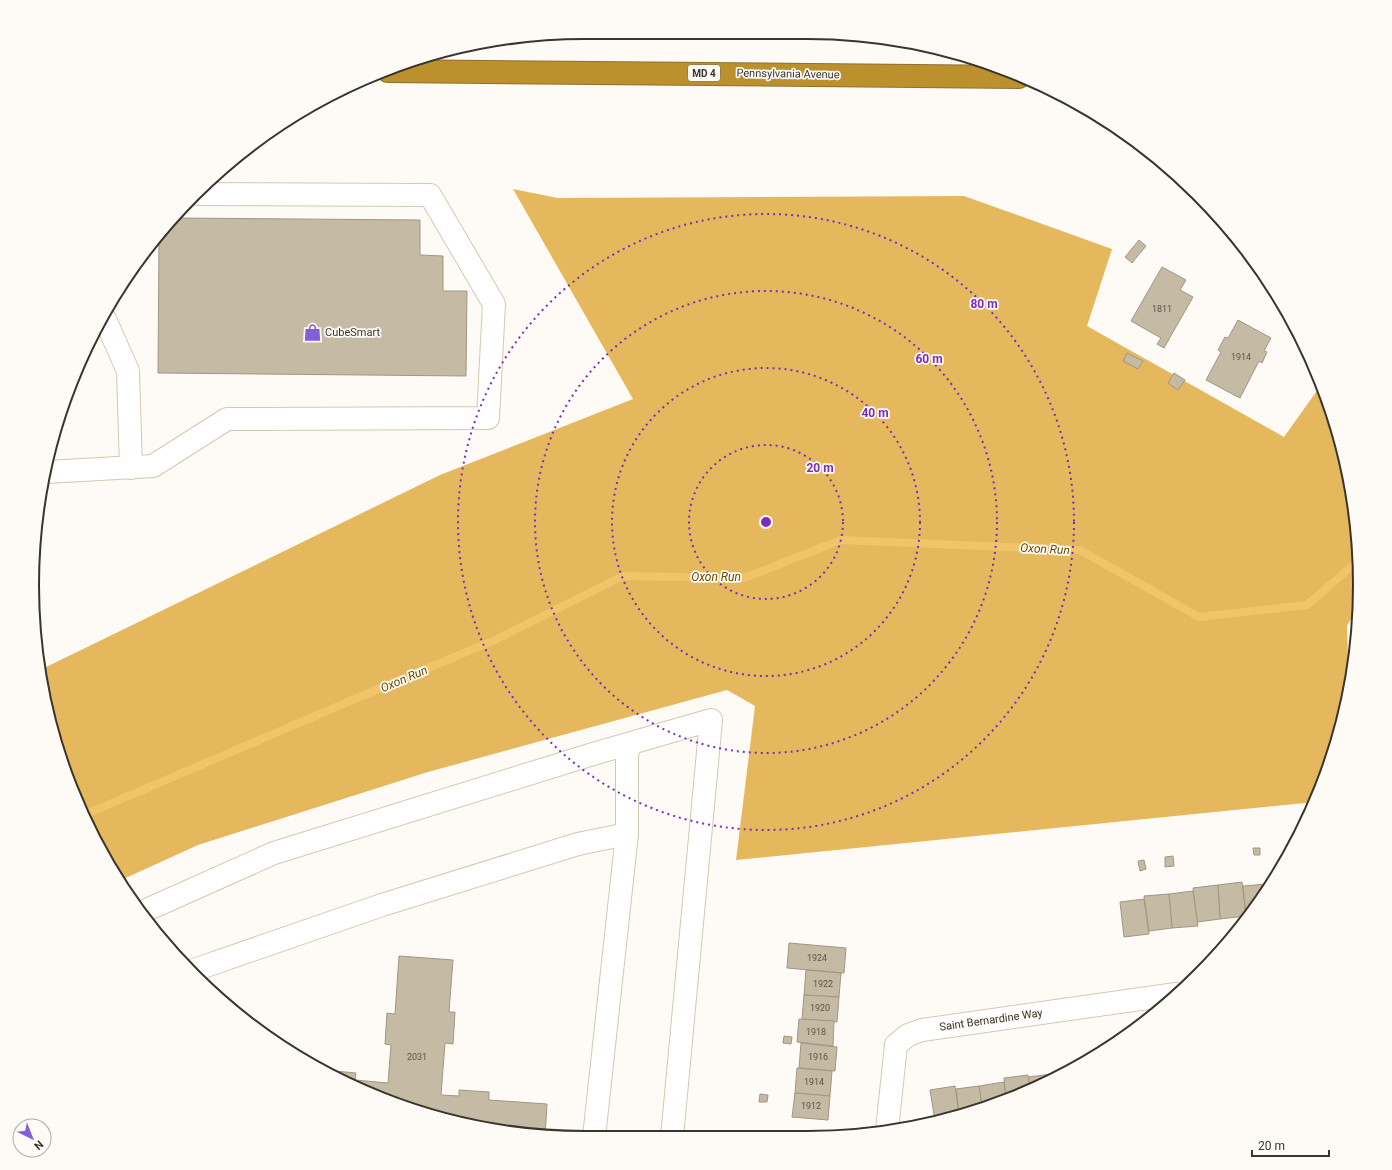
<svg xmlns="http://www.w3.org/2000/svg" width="1392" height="1170" viewBox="0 0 1392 1170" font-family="Roboto,sans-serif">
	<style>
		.forest { fill: #e6b85e }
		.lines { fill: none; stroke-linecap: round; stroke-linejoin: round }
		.stream { stroke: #f2c46a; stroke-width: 8 }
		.building { fill: #c5baa4; stroke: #a29682 }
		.minor-casing { stroke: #d4c8b3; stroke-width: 24 }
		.highway-casing { stroke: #8f702d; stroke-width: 24 }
		.minor { stroke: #fff; stroke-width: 22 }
		.highway { stroke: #bd902e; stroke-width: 22 }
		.ring { fill: none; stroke: #7b2cbf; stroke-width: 2; stroke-dasharray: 2 4 }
		.labels { text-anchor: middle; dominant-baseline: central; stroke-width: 3.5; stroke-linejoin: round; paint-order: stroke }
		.number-label { font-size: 9px; fill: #5c564a }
		.shield { fill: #fefbf7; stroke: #747069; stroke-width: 1 }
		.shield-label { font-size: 10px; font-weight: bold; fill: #39342c }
		.street-label { font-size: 11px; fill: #39342c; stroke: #fefbf7 }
		.poi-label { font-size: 11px; fill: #39342c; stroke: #fefbf7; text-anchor: start }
		.water-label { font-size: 12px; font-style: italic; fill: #684b00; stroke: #fefbf7 }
		.rim { fill: none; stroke: #39342c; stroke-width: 2 }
		.centre { fill: #7b2cbf; stroke: #fefbf7; stroke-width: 2 }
		.ring-label { font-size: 12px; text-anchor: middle; font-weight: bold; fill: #7b2cbf; stroke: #fefbf7; stroke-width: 3.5; stroke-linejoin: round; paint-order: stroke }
	</style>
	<rect width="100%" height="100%" fill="#fefbf7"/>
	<!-- forest -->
	<polygon class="forest" points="513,189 558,198 964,196 1112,249 1087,326 1284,437 1321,385 1349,477 1360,585 1358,606 1347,626 1349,695 1318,797 1315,802 736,860 755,706 727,690 428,772 198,845 119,881 74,796 40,670 440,475 633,399"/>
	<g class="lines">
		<!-- stream -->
		<polyline class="stream" points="84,815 364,695 495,640 623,576 744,578 841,540 1080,550 1199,617 1307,605 1358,561"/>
	</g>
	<!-- building -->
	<g class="building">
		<polygon points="178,218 420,220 420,255 443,256 443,291 467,291 466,376 158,373 159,239"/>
		<polygon points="1139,240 1146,246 1132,263 1125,257"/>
		<polygon points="1162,267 1186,280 1180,290 1193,297 1164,348 1157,344 1161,338 1131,321"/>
		<polygon points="1238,320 1271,338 1264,351 1267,352 1262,363 1259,361 1240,398 1206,380 1221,352 1218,350 1225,337 1228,338"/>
		<polygon points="1127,353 1143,361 1138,369 1123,361"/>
		<polygon points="1174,373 1185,380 1178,390 1168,383"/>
		<polygon points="1253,848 1260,848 1260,855 1254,855"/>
		<polygon points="1173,856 1174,866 1165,867 1165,857"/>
		<polygon points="1144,860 1146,869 1140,871 1138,861"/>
		<polygon points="1242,882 1246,916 1220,919 1218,885"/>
		<polygon points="1267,884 1267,892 1246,917 1243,886"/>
		<polygon points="1218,885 1220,919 1197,922 1193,888"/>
		<polygon points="1193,891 1198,926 1172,928 1169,894"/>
		<polygon points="1169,894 1172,928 1149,931 1144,896"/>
		<polygon points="1144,899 1149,934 1124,937 1120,902"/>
		<polygon points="789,943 846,948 844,973 787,968"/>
		<polygon points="399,956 453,960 449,1012 455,1012 453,1044 445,1043 441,1095 459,1096 459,1090 489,1092 489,1100 547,1104 545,1136 407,1109 325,1072 325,1070 356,1073 355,1080 388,1083 391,1045 385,1044 387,1013 395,1014"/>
		<polygon points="806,970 841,973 839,997 804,995"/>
		<polygon points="804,995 839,997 837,1022 802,1019"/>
		<polygon points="799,1019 834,1021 833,1046 797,1042"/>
		<polygon points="784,1036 792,1037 791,1044 783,1043"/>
		<polygon points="801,1043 837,1047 835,1071 799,1068"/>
		<polygon points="797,1068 832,1071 830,1096 795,1093"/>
		<polygon points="1053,1074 1054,1077 1030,1090 1028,1077"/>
		<polygon points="1028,1075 1030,1090 1018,1096 1006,1100 1004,1078"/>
		<polygon points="1004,1082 1006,1100 982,1107 979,1086"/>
		<polygon points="955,1086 959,1114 935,1121 930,1090"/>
		<polygon points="979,1086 982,1107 959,1114 956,1089"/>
		<polygon points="795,1093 830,1096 828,1120 792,1117"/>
		<polygon points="760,1094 768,1095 767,1102 759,1102"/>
	</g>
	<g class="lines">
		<defs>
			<g id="minor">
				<polyline points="105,319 128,371 131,468"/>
				<polyline points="46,472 153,466 227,419 488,418 494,304 430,195 198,194"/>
				<polyline points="142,912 274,853 593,754 711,720 672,1137"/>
				<polyline points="194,970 382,905 578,844 627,834"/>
				<polyline points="887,1130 896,1045 908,1035 922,1030 1176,994"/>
				<polyline points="594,1137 627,834 627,752 632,743"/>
			</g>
			<polyline id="highway" points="388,71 1019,77"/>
		</defs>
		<!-- minor casing -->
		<use href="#minor" class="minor-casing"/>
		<!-- highway casing -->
		<use href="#highway" class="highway-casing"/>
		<!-- minor -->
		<use href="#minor" class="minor"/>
		<!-- highway -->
		<use href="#highway" class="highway"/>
	</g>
	<!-- distance rings -->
	<g class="ring">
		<circle cx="766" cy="522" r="77"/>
		<circle cx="766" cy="522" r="154"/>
		<circle cx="766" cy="522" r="231"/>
		<circle cx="766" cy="522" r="308"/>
	</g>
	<!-- icons -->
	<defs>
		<symbol id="shop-bare" viewBox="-9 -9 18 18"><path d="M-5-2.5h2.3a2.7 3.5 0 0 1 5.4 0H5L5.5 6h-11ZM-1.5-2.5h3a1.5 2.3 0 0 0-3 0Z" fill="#815fd9" stroke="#fefbf7" stroke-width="2.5" paint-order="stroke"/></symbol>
	</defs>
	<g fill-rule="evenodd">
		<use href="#shop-bare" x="300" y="320" width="25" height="25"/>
	</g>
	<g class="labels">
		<!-- number labels -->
		<g class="number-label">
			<text x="1162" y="309">1811</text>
			<text x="1241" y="357">1914</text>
			<text x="817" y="958">1924</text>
			<text x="823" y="984">1922</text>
			<text x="820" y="1008">1920</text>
			<text x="816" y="1032">1918</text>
			<text x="417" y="1057">2031</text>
			<text x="818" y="1057">1916</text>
			<text x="814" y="1082">1914</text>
			<text x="811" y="1106">1912</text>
		</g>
		<!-- shield labels -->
		<rect class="shield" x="688" y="65" width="32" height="16" rx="3"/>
		<g class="shield-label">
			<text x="704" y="73">MD 4</text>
		</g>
		<!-- street labels -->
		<g class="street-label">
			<text transform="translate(788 74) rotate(1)">Pennsylvania Avenue</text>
			<text transform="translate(991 1020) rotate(-8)">Saint Bernardine Way</text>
		</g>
		<!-- poi labels -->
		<g class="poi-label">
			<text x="325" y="332">CubeSmart</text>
		</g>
		<!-- water labels -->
		<g class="water-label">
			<text transform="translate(1045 549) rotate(3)">Oxon Run</text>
			<text x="716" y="577">Oxon Run</text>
			<text transform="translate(404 679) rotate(-23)">Oxon Run</text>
		</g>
	</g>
	<!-- crop -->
	<path d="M0 0H1392V1170H0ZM585 39H807A546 546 0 0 1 1353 585V585A546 546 0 0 1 807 1131H585A546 546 0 0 1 39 585V585A546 546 0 0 1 585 39Z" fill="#fefbf7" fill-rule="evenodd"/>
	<path class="rim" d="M585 39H807A546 546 0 0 1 1353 585V585A546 546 0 0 1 807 1131H585A546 546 0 0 1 39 585V585A546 546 0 0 1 585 39Z"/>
	<circle cx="766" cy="522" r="6" class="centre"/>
	<g class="ring-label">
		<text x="984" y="308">80 m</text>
		<text x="929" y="363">60 m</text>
		<text x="875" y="417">40 m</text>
		<text x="820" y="472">20 m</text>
	</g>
	<!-- north arrow -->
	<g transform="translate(32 1138) rotate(137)"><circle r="19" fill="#fefbf7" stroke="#afaba6"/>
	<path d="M0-3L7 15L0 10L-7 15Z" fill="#815fd9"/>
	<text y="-6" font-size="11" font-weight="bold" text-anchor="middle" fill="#39342c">N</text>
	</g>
	<!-- scale -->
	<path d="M1252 1150v6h77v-6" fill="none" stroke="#39342c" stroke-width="2"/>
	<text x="1258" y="1150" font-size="12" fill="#39342c" stroke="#fefbf7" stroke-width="3" paint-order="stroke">20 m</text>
</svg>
